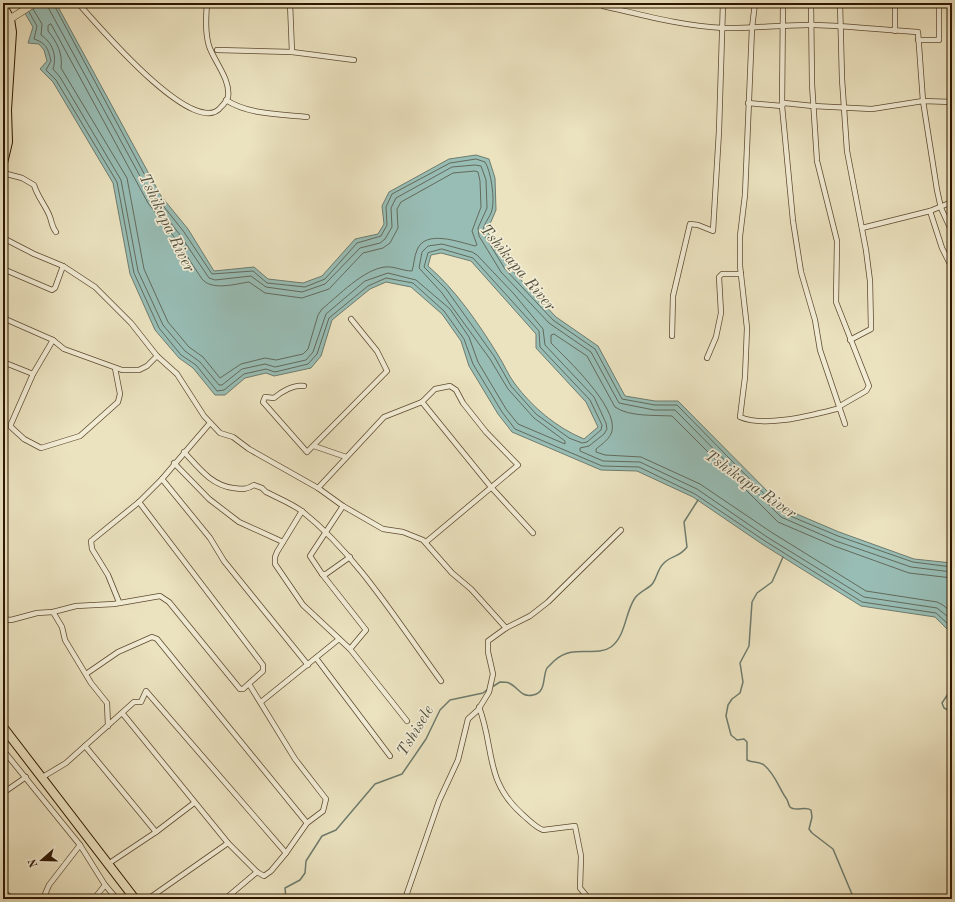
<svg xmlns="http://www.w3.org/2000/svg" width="955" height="902" viewBox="0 0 955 902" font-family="'Old Standard TT',serif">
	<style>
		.water { fill: #98bdb5; stroke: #6e7b6d; fill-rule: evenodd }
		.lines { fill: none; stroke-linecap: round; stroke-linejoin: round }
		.shore { stroke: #636a5b; stroke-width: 1 }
		.stream { stroke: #6e7b6d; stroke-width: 1.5 }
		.street-casing { stroke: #5d4a30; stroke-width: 6 }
		.primary-casing { stroke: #2e1701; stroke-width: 8 }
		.highway-casing { stroke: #2e1701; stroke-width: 10 }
		.street { stroke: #f2ecd5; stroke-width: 4.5 }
		.primary { stroke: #ebe2bf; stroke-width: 7 }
		.highway { stroke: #ebe2bf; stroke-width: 8 }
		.labels { text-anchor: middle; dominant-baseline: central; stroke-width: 3.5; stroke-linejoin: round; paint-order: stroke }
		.water-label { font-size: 16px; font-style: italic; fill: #535140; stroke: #f2ecd5 }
	</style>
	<rect width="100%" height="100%" fill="#ebe2bf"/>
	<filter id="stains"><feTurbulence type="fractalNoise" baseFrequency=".005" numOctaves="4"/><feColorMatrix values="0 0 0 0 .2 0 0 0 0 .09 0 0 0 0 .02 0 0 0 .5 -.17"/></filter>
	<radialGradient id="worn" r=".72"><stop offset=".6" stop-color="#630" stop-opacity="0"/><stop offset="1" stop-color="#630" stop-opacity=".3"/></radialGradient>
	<!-- water -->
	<path class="water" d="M19 3H56L161 196 188 229 214 271 254 267 268 279 303 283 322 276 355 239 378 234 384 224 382 206 389 192 449 159 476 155 489 159 495 178 496 210 487 231 508 266 556 317 598 346 625 396 655 401H678L785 509 839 532 914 559 952 563V629H947L935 617 861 606 762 544 693 497 637 471 601 470 512 432 498 414 469 366 461 341 442 314 411 287 386 282 370 289 332 320 321 356 311 368 274 376 266 373 245 378 225 395H215L193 368 179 358 155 330 130 274 113 183 53 82 40 69 47 61 44 50 39 44 28 43 33 27ZM441 253 471 261 536 334V348L586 402 598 427 584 439C557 428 532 407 515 384 508 375 504 364 498 355 479 324 455 289 428 266L431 255Z"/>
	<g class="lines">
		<!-- shore -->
		<g class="shore">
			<polyline points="48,3 49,9 153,200 180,235 209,278 215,280 251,276 266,287 302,292 325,284 360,248 380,243 385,239 392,227 391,208 396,198 452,167 475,165 481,166 486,180 487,208 478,228 479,236 501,272 549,323 591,352 619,403 654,410 675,410 781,517 836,541 911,567 952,572"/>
			<path d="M53 3 157 198 184 232 212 274 253 271 267 283 305 287 325 279 357 243 381 236 387 225 386 207 392 194 450 163 476 159 485 162C491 171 495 199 492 210 490 218 482 225 483 233L505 269 553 320 595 349 622 399 655 405H677L783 513 838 536 913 562 952 567"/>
			<path d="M33 9 42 24 41 35C53 43 57 56 53 69L60 77 121 180 138 271 163 325 185 351 200 362 219 385H222L242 369 265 364 275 367 306 360 313 352 326 314 365 281 388 273 416 280 450 309 469 337 478 362 506 409 518 424 565 444V441L534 418 508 389 490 359 442 293 419 268 422 252 428 246 442 244 472 252 477 255 514 294 543 329 545 345 594 397 606 423 607 429 604 434 589 446 580 448V451L603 461 640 462 697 489 767 537 864 597 937 608 952 620"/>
			<path d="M29 12 37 26 34 39C46 43 48 48 51 61L46 70 56 80 117 182 134 273 159 328 181 355 196 365 217 391 224 390 244 374 266 369 275 372 308 364 317 354 329 318 368 286 386 278 413 283 444 311 464 339 473 364 502 412 515 429 602 466 639 467 695 494 765 541 862 602 936 613 948 624 952 625"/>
			<path d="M51 24 148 203 175 238 202 279C212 291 235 284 249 282L265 293 302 298 329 289 363 253 383 248 390 243 398 228 397 209 401 202 453 173 475 171 478 172 480 181 481 207 472 231 477 245 475 246C459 242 425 229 417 250 414 257 414 265 412 271 403 271 394 266 385 267 364 269 338 296 322 309L318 315 308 349 303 354 276 360 265 358 241 364 220 378 203 357 189 347 168 322 144 269 127 178 61 68C63 54 57 42 48 31V26Z"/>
			<polygon points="442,249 473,258 539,331 540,347 590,400 602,425 601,430 587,442 582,443 569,438 536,414 511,386 494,356 446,289 424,267 428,253"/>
			<path d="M952 578 909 573 834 546 778 522 672 416C656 415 629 417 615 407L587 356 554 334 551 335V343C567 359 618 407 612 431 610 439 602 444 596 449V452L605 455 641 457 700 484 771 532 866 591 937 602 943 605 952 613"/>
		</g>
		<!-- stream -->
		<g class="stream">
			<path d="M783 557 772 582 757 593 752 602 749 646 740 663 743 682 740 693 732 699 728 705 726 716 731 735 737 740 744 739 747 742V760C752 763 758 761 764 765 775 774 779 788 786 798 788 800 788 804 790 807 795 812 805 806 811 810L812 817 809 829 812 833 833 849 854 899"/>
			<polyline points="949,627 949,640 952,644"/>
			<polyline points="952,678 948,694 942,703 944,708 952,712"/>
			<path d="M492 687 500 682C503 682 507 682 509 683 518 687 521 698 533 695 547 692 542 677 547 668 549 666 552 663 554 661 574 643 595 658 611 647 626 636 625 612 635 598 640 591 650 588 653 583 657 577 658 569 663 564 671 555 679 558 687 547L684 522 698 500"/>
			<polyline points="286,899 285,888 300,880 305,873 306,861 322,836 336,830 375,784 402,774 426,739 440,710 450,700 483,693 488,689"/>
		</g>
		<defs>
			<g id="street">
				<path d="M78 3C96 23 195 141 221 107 224 104 227 100 228 97 231 80 214 61 209 46 205 32 206 17 207 3"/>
				<path d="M755 3 752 28 745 195 740 236V266L747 328 745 377 740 417C766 428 812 415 840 408"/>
				<polyline points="783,3 782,106 793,221 801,272 815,320 820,350 845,424"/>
				<polyline points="811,3 812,84 817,161 837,241 836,302 869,386 866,391 840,406"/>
				<polyline points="840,3 842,79 847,151 866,250 870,281 871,329 850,340"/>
				<path d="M603 6C643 15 682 26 723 28 754 29 784 24 815 25 849 26 884 30 918 32L923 101 937 190 941 208 952 232"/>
				<polyline points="895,31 895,3"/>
				<polyline points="918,40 939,40 939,3"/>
				<polyline points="217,50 292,52 290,3"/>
				<polyline points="292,52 354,60"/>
				<path d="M226 100C249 115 281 114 307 117"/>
				<polyline points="748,103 782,106 784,103 813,106 872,109 923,101 952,102"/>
				<path d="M3 173 22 178 34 185C38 198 46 206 50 217 52 223 52 227 56 232"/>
				<polyline points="930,211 942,248 952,268"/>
				<polyline points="862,228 930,211 952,202"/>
				<polyline points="3,238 34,254 63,266 95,287 131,323 157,356 177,374 204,416 220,433 233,437 249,449 318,488 343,506 383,529 403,532 423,540 452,573 471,589 506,628"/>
				<polyline points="3,269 52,290 55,288 63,266"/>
				<polyline points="3,318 53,340 64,349 122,370 139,370 147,366 157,356"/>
				<polyline points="672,336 673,296 690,224 698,225 713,231 719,131 723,3"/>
				<polyline points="53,340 33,374 11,424 11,427 24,439 41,448 80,436 118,402 120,394 115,368"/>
				<polyline points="707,358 716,337 721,313 719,277 722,274 741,274"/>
				<polyline points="3,362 33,374"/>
				<path d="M304 386C294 384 281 392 274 398L265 397 263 402 307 452 387 371 377 351 351 319"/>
				<polyline points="422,402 491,487 533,533"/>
				<polyline points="314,446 346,457"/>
				<path d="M184 452C199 468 211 485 233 488 242 489 246 490 254 485L262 488 266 492C278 498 293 504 303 512 358 556 399 624 441 681"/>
				<polyline points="174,463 209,499 239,522 283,542"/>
				<polyline points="162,479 210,538 224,561 308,665"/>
				<polyline points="318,488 384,417 422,402 435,389 450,386 456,390 463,403 486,432 518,465 426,542"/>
				<polyline points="343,506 310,556 322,574 366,630 350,649"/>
				<polyline points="302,511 277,552 275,557 275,564 303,605 350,649 407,721"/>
				<polyline points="322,574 326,574 350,557"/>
				<polyline points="119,602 108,575 92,549 91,541 139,502 162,479 210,423"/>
				<polyline points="53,612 62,627 65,640 91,683 107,703 108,726"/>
				<polyline points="3,619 11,620 37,613 53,612 76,606 114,604 160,596 169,602 240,689 243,689 263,671 263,665 139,502"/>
				<polyline points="316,658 390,756"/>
				<polyline points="86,674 118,652 152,637 157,639 307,823"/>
				<polyline points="261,702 339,639"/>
				<path d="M479 707C495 749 484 781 523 815 529 820 535 827 543 830L575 826 581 856 580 888 589 899"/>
				<polyline points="123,714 228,843 257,872 264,876 271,871 286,853 307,823 323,811 326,799 295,759 249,684"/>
				<polyline points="85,746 156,832"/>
				<polyline points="3,750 80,845 105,885 117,899"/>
				<polyline points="41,778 66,763 134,702 141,702 146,691 286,853"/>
				<polyline points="3,793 26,777"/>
				<polyline points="108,864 156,832 194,803"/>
				<polyline points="3,892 13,899"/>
				<polyline points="43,899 49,885 80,845"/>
				<polyline points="94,899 105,885"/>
				<polyline points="148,899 228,843"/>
				<polyline points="225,899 257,872"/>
				<polyline points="405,899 439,801 458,760 468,719 478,710 489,692 493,674 488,652 488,641 506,628 530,616 548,602 621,530"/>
			</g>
			<polyline id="primary" points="10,19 35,3"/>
			<g id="highway">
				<polyline points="3,6 10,19 12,32 7,110 8,142 3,163"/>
				<polyline points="3,727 135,899"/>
			</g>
		</defs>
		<!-- street casing -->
		<use href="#street" class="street-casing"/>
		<!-- primary casing -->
		<use href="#primary" class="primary-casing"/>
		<!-- highway casing -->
		<use href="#highway" class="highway-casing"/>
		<!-- street -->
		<use href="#street" class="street"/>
		<!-- primary -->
		<use href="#primary" class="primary"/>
		<!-- highway -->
		<use href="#highway" class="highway"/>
	</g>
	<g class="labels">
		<!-- water labels -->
		<g class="water-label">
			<text transform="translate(166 223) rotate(64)">Tshikapa River</text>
			<text transform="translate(517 268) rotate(50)">Tshikapa River</text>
			<text transform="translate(750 485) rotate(35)">Tshikapa River</text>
			<text transform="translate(416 731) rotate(-59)">Tshisele</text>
		</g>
	</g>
	<!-- margin -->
	<rect width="955" height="902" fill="none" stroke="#ebe2bf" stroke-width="16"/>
	<rect x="4" y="4" width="947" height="894" fill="none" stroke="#2e1701" stroke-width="2"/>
	<rect x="8" y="8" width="939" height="886" fill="none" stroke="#2e1701"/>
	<!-- north arrow -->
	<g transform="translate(42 860) rotate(250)" stroke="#f2ecd5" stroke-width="3" paint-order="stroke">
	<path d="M0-3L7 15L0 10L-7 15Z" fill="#2e1701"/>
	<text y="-6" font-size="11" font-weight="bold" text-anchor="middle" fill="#2e1701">N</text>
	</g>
	<rect width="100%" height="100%" filter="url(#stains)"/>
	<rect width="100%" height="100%" fill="url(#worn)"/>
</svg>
